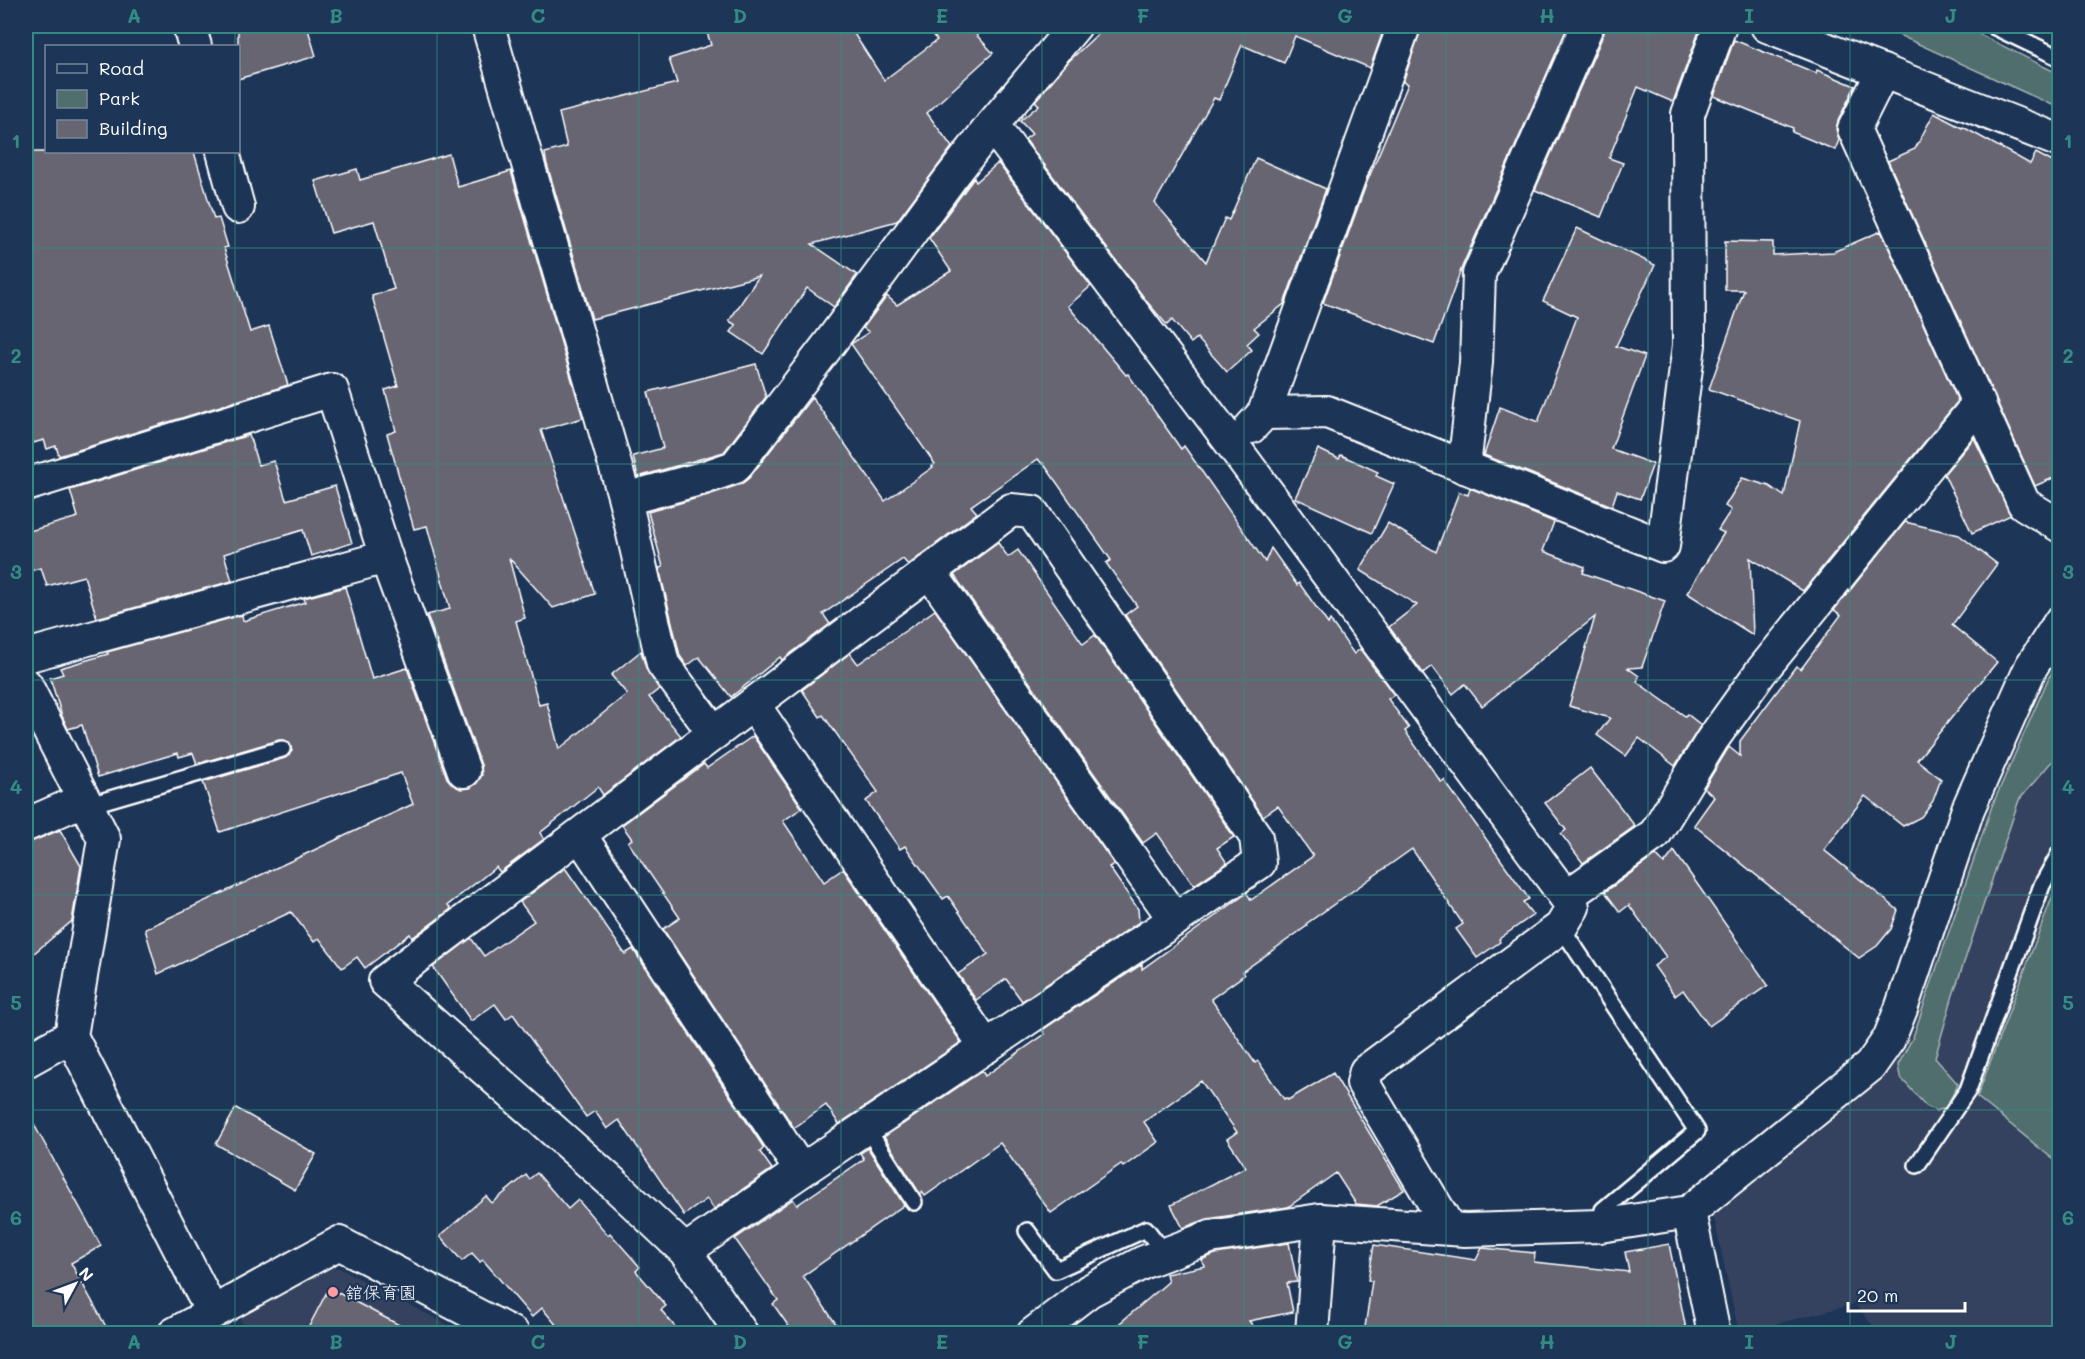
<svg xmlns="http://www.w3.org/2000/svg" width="2085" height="1359" viewBox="0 0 2085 1359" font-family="Mali,'Klee One',sans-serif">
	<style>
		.built { fill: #34435f }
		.green { fill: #4f6e6d; stroke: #a7b6b6; stroke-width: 1.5 }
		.building { fill: #686573; stroke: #fff; stroke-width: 1.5 }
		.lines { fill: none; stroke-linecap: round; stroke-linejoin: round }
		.lane-casing { stroke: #fff; stroke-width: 20 }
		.street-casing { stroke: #fff; stroke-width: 36 }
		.lane { stroke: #1d3557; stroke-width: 15 }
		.street { stroke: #1d3557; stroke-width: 32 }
		.grid { fill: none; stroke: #338b84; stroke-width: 1.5; stroke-opacity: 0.55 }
		.poi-dot { fill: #ff9aa2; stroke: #1d3557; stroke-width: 2 }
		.labels { text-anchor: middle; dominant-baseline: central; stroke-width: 4.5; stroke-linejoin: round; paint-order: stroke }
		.poi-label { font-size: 18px; fill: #fff; stroke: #1d3557; text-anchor: start }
		.neatline { fill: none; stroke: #338b84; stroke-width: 2 }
		.grid-label { font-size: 20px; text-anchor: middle; font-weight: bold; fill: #338b84 }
	</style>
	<rect width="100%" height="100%" fill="#1d3557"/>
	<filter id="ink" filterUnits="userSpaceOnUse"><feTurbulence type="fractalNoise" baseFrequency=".0167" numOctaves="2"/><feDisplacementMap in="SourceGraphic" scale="12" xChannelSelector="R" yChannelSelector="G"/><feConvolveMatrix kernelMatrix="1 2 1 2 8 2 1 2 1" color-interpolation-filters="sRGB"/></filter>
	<g filter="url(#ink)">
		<!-- built -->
		<g class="built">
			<polygon points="2059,651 2059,1333 1879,1333 1855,1304 1739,1333 1711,1204 1880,1075 1909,1035 1989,805 2043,674"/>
			<polygon points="327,1266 339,1268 463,1333 249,1333 238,1316"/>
		</g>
		<!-- green -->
		<g class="green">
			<polygon points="1890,26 1963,26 2059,74 2059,108 1892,32"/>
			<polygon points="2059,662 2059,753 2019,800 1953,995 1935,1058 1958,1084 1946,1108 1936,1111 1926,1106 1900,1077 1898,1065 1913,1037 1992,806 2049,677"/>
			<polygon points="2059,879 2059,1164 1977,1097"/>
		</g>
		<!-- building -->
		<g class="building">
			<polygon points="238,26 307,26 316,56 238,79"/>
			<polygon points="705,26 849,26 884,80 937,40 924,26 968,26 993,53 927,113 952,147 897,221 812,244 857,275 834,307 807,288 763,354 731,332 736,325 729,321 759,276 592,319 546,161 545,153 567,147 559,113 677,83 669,59 711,45"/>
			<polygon points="1106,26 1385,26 1370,68 1295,36 1284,63 1242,45 1219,100 1214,98 1155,203 1206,262 1225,218 1229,220 1256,158 1326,189 1284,304 1254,328 1259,333 1247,344 1252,350 1227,372 1197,338 1191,343 1172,320 1167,325 1148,303 1025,139 1032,134 1020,121 1039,105 1035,101 1069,61"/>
			<polygon points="1422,26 1568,26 1462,267 1434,344 1323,303 1367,182 1408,84 1403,82"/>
			<polygon points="1605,26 1701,26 1673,102 1638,87 1609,158 1623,163 1601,217 1535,190 1604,33"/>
			<polygon points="1734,40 1816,73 1817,70 1855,86 1838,121 1836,129 1839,140 1835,150 1792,132 1793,128 1714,96"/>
			<polygon points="1934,113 1962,128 1963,127 2030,164 2036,153 2060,166 2060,475 2035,486 1888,161 1915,149"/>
			<polygon points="26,152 194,152 214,219 219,218 228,247 224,248 250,332 269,326 288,385 59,456 56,446 47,449 44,440 26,445"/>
			<polygon points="449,154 458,187 511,171 583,418 541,430 595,594 553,608 509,558 525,618 516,621 539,705 547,703 559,749 627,694 611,675 641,651 646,668 659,689 649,697 681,736 603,795 598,787 540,833 544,839 500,872 496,867 448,905 451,909 412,938 410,934 365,968 357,957 342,968 319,938 314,942 291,912 158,974 145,929 413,804 401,773 220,832 203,782 285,758 292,751 289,742 279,740 197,764 193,753 179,757 178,753 98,777 82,725 68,729 62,716 50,678 63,674 60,668 108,654 107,652 242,615 243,621 305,602 304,598 345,587 372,679 407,668 447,778 453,785 461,789 470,788 477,783 482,775 481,765 427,615 450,609 427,526 414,529 387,434 396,431 385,390 398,386 372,296 394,289 374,221 331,233 315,181 357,169 360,180"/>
			<polygon points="998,163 1091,286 1068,306 1126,375 1128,374 1181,449 1184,446 1265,562 1271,548 1297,585 1299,583 1328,624 1330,620 1354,654 1360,649 1394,695 1388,699 1409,728 1405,731 1441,782 1444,780 1529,899 1523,902 1533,915 1499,939 1500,942 1477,958 1456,929 1463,924 1412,849 1306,924 1307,926 1242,972 1244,975 1211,999 1255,1063 1258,1061 1284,1099 1286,1098 1288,1100 1333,1073 1404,1190 1377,1206 1356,1204 1336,1173 1288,1207 1207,1219 1183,1228 1171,1205 1246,1167 1227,1139 1237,1132 1201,1081 1144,1122 1158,1142 1123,1167 1121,1164 1051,1213 1000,1143 925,1196 922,1192 920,1194 884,1137 982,1071 985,1076 1045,1034 1042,1030 1142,964 1142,969 1247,893 1251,900 1313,856 1278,806 1263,816 1125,615 1137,606 1106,563 1111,560 1043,463 1042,464 1038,459 971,506 977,513 908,565 903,559 823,614 830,624 782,660 780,657 731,697 699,657 687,666 680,656 659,568 663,567 648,512 708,495 741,484 749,478 812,397 885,501 933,467 932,466 935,464 851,344 869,332 863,328 887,296 897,305 951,271 929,238 974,178 976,182"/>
			<polygon points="1577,228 1655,265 1616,346 1645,356 1611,449 1653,464 1640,499 1617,491 1612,506 1484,455 1500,407 1538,422 1577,317 1543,301"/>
			<polygon points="1881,231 1958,401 1803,591 1750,558 1753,635 1687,593 1724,533 1718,530 1731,510 1725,506 1742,478 1769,486 1784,496 1800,421 1709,389 1744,290 1725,290 1725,241 1773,242 1773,255 1833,252"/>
			<polygon points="756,364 766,397 724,452 638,477 633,456 663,448 648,392"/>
			<polygon points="249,435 258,465 274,461 286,500 335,486 352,543 311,556 303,530 224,554 232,581 97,618 84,576 47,586 41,568 26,572 26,532 78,517 70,490"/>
			<polygon points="1974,438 2011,515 1972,533 1944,474"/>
			<polygon points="1318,449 1339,459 1341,455 1378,472 1376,476 1394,484 1372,533 1295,498"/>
			<polygon points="1470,488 1554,522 1543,551 1585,567 1583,573 1665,601 1642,667 1628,668 1639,676 1637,682 1685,716 1687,714 1701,725 1675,766 1639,738 1626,756 1597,735 1610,718 1569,706 1595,617 1482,706 1465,684 1453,694 1432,666 1423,673 1389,627 1417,605 1360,570 1388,523 1436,552 1459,492 1468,495"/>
			<polygon points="1905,522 1959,535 1997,564 1952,625 1997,662 1917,760 1941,779 1933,801 1921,817 1903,826 1865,796 1824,850 1898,910 1891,929 1877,946 1859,958 1694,825 1714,797 1704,788 1727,750 1729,747 1740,756 1740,741 1796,666 1801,669 1841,615 1834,610"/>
			<polygon points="998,543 1008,557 1018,550 1083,644 1095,635 1234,837 1217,848 1227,863 1194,885 1157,833 1143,843 954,575"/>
			<polygon points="935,610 1114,864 1109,867 1138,909 1139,922 1022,1001 1006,979 976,1000 958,974 988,954 948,896 943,899 905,846 900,849 866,801 878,792 823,715 820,717 802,690 850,653 858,664"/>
			<polygon points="753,736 802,808 783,821 824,882 843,869 961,1042 839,1124 826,1105 794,1128 663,929 680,918 628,842 632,839 622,825 704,764 707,768"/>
			<polygon points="1590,768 1635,826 1583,863 1561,834 1566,830 1545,803"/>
			<polygon points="60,830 81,866 72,921 26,960 26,843 33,841"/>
			<polygon points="1674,851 1768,985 1709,1026 1683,990 1675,996 1654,966 1666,957 1629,905 1620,912 1605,892 1656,855 1664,864"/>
			<polygon points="565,868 625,954 633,949 764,1148 760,1152 772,1169 714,1209 707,1199 684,1215 619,1120 607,1129 595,1111 586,1117 513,1014 506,1019 495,1004 471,1021 433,967 471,938 484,956 534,921 520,902"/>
			<polygon points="236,1108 316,1154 295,1190 216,1144"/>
			<polygon points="26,1110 101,1246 71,1263 110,1334 26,1334"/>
			<polygon points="868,1148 904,1205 803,1276 843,1334 794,1334 773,1304 778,1300 735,1239 793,1199 797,1205 864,1159 860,1153"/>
			<polygon points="537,1173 568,1209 578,1200 608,1235 610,1233 640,1267 636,1271 666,1306 661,1310 681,1334 564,1334 542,1308 532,1317 483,1260 480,1262 472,1253 462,1261 440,1236 486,1196 492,1203 526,1175 529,1179"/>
			<polygon points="1289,1243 1297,1282 1287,1283 1293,1312 1249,1321 1260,1334 1107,1334 1168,1282 1166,1274 1205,1266 1201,1260 1215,1254"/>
			<polygon points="1669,1244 1687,1334 1364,1334 1372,1281 1368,1280 1374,1245 1476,1260 1482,1248 1535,1253 1534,1262 1629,1272 1625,1252"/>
			<polygon points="329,1288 416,1334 305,1334"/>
		</g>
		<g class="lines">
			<defs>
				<g id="lane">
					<polyline points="1993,26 2060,58"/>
					<polyline points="86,806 282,749"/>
					<polyline points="1561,927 1697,1131 1603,1210 1600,1226"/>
					<polyline points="866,1127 914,1202"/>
					<polyline points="1917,1165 1968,1090 2042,885 2060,853"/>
					<polyline points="1027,1231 1056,1270 1146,1229 1165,1254"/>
				</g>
				<g id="street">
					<polyline points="189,26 195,46"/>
					<polyline points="488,26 625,499 663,664 714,733"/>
					<polyline points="1767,26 2060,141"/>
					<polyline points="1883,71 1854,129 2024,504 2060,526"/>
					<polyline points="992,125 1234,447 1573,907 1561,927 1366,1071 1363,1083 1449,1228"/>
					<polyline points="223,152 238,207"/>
					<polyline points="1264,413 1327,412 1663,546 1689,345 1688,114 1720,26"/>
					<polyline points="1251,427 1264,413 1404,26"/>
					<polyline points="1464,467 1476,363 1479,274 1587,26"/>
					<polyline points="26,485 332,390 386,557 464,771"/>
					<polyline points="625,499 703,478 735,467 829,344 950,179 992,125 1075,26"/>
					<polyline points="929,571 1175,920"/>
					<polyline points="26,656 386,557"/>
					<polyline points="26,685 104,839 71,1036 212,1312"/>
					<polyline points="753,704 986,1047"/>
					<polyline points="26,825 83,800"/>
					<polyline points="580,835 801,1171"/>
					<polyline points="1566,897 1655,834 1712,740 1760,673 1979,403"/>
					<polyline points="26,1061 71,1036"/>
					<polyline points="1689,1212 1714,1334"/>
					<polyline points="685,1251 801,1171 1259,863 1256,837 1032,512 1011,510 385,981 616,1186 685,1251 742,1334"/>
					<polyline points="174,1334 339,1243 513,1334"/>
					<polyline points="1033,1334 1089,1291 1144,1262 1210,1237 1320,1220 1465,1230 1600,1226 1689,1212 1870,1066 1889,1039 1901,1009 1968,809 2031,667 2060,622"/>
					<polyline points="1312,1334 1320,1220"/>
				</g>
			</defs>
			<!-- lane casing -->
			<use href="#lane" class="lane-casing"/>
			<!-- street casing -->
			<use href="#street" class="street-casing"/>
			<!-- lane -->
			<use href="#lane" class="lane"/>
			<!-- street -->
			<use href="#street" class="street"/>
		</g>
	</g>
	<!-- grid -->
	<path class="grid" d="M235 26V46M437 26V1334M639 26V1334M841 26V1334M1042 26V1334M1244 26V1334M1446 26V1334M1648 26V1334M1850 26V1334M235 152V1334M26 248H2060M26 464H2060M26 680H2060M26 895H2060M26 1110H2060"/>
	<!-- markers -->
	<circle class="poi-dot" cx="333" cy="1292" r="6"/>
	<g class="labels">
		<!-- poi labels -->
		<g class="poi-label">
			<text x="345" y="1292">舘保育園</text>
		</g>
	</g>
	<!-- margin -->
	<rect width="2085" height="1359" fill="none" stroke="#1d3557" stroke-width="66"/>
	<!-- legend -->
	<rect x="45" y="45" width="195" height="108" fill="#1d3557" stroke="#77869a" stroke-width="1.5"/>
	<rect x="57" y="64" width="30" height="9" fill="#1d3557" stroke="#77869a" stroke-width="1.5"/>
	<text x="99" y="75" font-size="18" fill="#ffffff">Road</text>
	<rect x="57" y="90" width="30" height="18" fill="#4f6e6d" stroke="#77869a" stroke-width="1.5"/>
	<text x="99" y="105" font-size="18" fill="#ffffff">Park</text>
	<rect x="57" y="120" width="30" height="18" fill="#686573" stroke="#77869a" stroke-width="1.5"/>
	<text x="99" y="135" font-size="18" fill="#ffffff">Building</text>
	<!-- north arrow -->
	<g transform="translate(75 1284) rotate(49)" stroke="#1d3557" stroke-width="4.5" paint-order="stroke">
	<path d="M0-4.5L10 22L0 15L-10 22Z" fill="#ffffff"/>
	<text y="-9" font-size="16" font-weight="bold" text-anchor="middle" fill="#ffffff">N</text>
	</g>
	<!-- scale -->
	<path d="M1848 1302v9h117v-9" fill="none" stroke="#ffffff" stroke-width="3"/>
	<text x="1857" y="1302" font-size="18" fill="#ffffff" stroke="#1d3557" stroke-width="4.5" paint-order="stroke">20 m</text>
	<rect x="33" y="33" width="2019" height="1293" class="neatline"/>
	<g class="grid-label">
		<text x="134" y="23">A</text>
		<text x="336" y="23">B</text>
		<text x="538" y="23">C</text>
		<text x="740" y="23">D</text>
		<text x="942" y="23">E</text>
		<text x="1143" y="23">F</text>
		<text x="1345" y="23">G</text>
		<text x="1547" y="23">H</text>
		<text x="1749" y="23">I</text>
		<text x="1951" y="23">J</text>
		<text x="16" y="148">1</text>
		<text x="2068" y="148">1</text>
		<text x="16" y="363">2</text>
		<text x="2068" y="363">2</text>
		<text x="16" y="579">3</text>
		<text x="2068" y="579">3</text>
		<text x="16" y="794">4</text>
		<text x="2068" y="794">4</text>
		<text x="16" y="1010">5</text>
		<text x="2068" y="1010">5</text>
		<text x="16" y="1225">6</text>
		<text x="2068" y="1225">6</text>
		<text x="134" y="1349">A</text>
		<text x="336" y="1349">B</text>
		<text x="538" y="1349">C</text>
		<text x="740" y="1349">D</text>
		<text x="942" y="1349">E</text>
		<text x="1143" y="1349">F</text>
		<text x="1345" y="1349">G</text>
		<text x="1547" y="1349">H</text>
		<text x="1749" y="1349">I</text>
		<text x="1951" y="1349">J</text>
	</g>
</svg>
